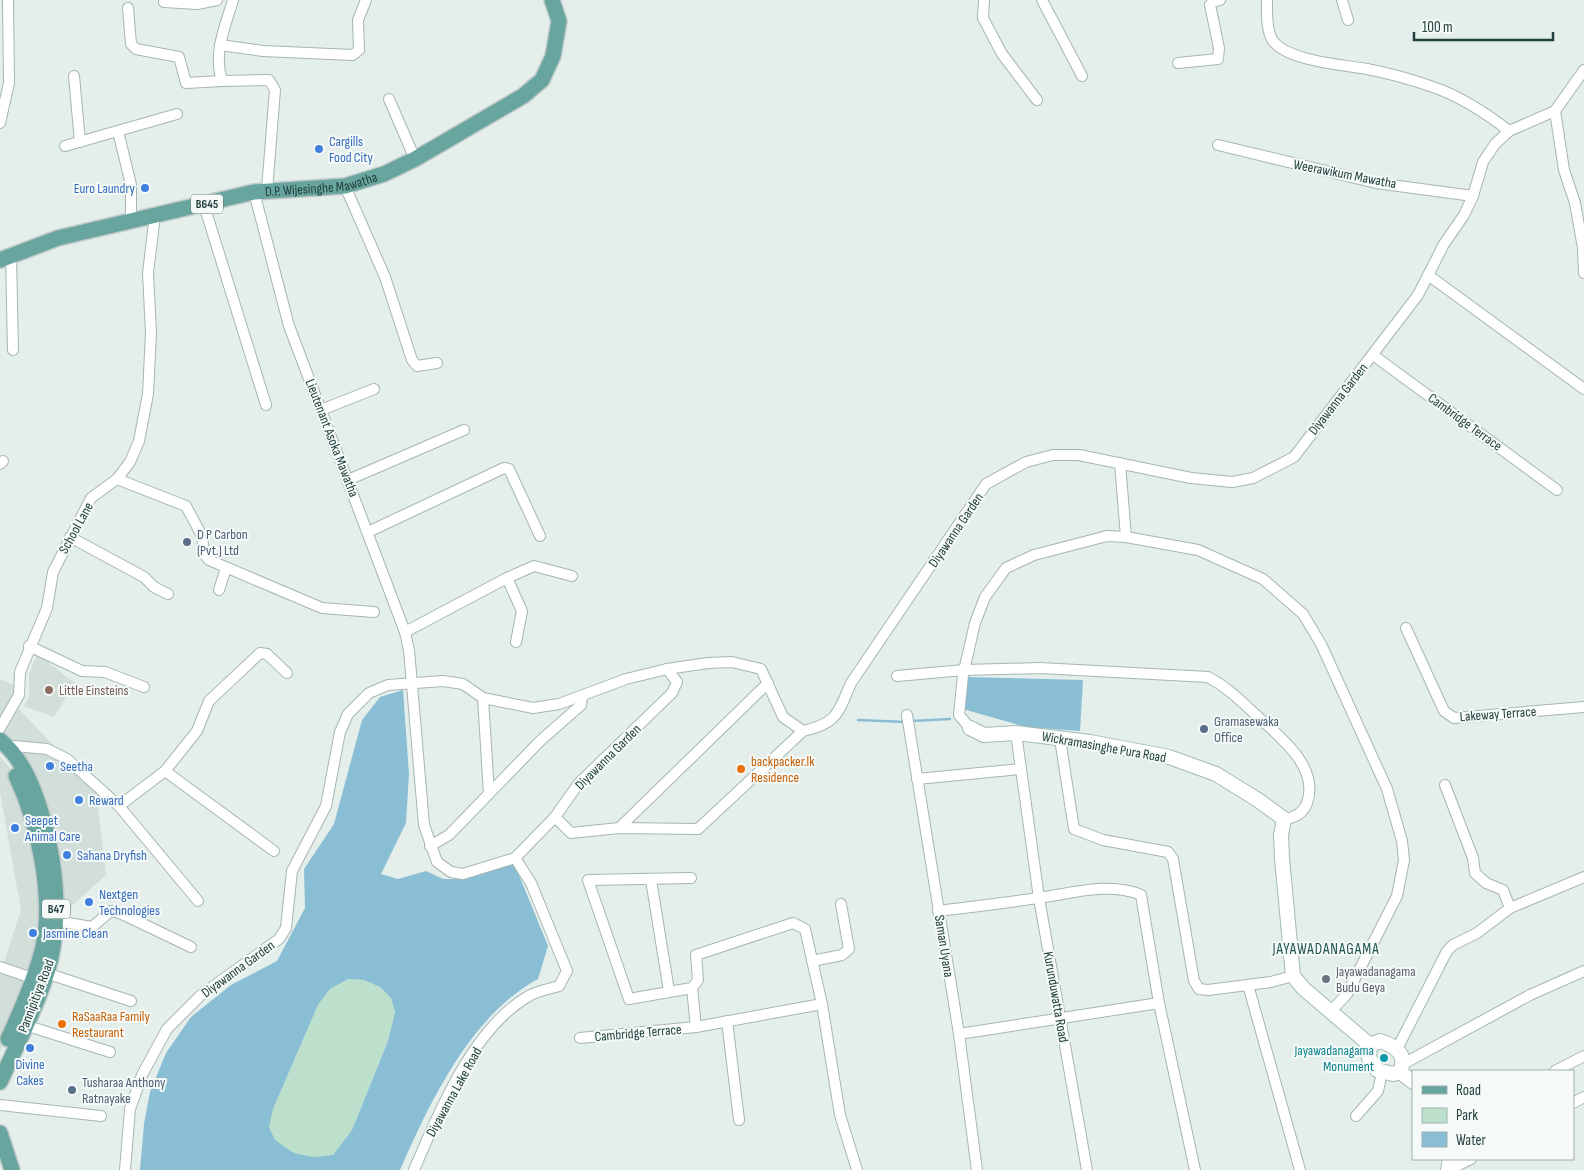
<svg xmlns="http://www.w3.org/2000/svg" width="1584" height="1170" viewBox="0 0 1584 1170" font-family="'Sofia Sans Condensed',sans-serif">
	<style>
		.built { fill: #d2deda }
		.green { fill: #bce0cb }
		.water { fill: #8abed4; fill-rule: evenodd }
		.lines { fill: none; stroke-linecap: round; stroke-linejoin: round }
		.stream { stroke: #8abed4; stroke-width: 2.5 }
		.street-casing { stroke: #a6b6b3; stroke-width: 12 }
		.secondary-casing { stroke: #a2bab5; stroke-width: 16 }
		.primary-casing { stroke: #c1cac9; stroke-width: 18 }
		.street { stroke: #fff; stroke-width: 10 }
		.secondary { stroke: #fff; stroke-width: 14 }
		.primary { stroke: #67a59e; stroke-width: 15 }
		.shop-dot { fill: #3f7fe0; stroke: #f5faf8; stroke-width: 2 }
		.service-dot { fill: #5c6f8a; stroke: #f5faf8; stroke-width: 2 }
		.education-dot { fill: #8d6e63; stroke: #f5faf8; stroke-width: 2 }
		.food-dot { fill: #e8710a; stroke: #f5faf8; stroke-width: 2 }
		.worship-dot { fill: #6b7280; stroke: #f5faf8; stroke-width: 2 }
		.culture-dot { fill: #0f9aa8; stroke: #f5faf8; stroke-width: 2 }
		.labels { text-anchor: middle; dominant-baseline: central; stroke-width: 4; stroke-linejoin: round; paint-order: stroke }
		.shield { fill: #f5faf8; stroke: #617875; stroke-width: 1 }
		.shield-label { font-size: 12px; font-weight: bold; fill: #22403d }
		.shop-label { font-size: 14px; fill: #366cbe; stroke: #f5faf8; text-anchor: start }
		.street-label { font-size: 14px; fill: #22403d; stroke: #f5faf8 }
		.service-label { font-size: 14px; fill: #4e5e75; stroke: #f5faf8; text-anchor: start }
		.education-label { font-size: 14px; fill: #785e54; stroke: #f5faf8; text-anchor: start }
		.food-label { font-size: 14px; fill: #c56008; stroke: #f5faf8; text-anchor: start }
		.worship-label { font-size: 14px; fill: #5b616d; stroke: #f5faf8; text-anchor: start }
		.culture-label { font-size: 14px; fill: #0d838f; stroke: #f5faf8; text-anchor: end }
		.neighbourhood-label { font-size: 15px; letter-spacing: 1px; fill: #1d544f; stroke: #f5faf8 }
	</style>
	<rect width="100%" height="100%" fill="#e4eeeb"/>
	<!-- built -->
	<g class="built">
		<polygon points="37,654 75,683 54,717 24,706 29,697 29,674"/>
		<polygon points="0,679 19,687 14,704 96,790 106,875 57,919 49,836 0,739"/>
		<polygon points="0,757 12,770 23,793 45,897 35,969 0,1052 0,975 21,910 0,792"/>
	</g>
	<!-- green -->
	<polygon class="green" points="348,979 364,980 380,987 391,998 395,1012 388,1041 352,1130 333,1155 313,1157 294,1153 275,1140 269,1127 273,1109 318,1005 330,989"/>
	<!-- water -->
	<g class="water">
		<polygon points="967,677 1083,680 1080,731 1026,727 963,709"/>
		<path d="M403 690 409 774 406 823 381 874 398 879 426 871 443 879H463L514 863 548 946 538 979C470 1016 430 1102 400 1170H140L144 1124 150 1092 166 1053 191 1017 231 985 277 961 305 908 304 869 334 824 362 720 380 697ZM348 979 364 980 380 987 391 998 395 1012 388 1041 352 1130 333 1155 313 1157 294 1153 275 1140 269 1127 273 1109 318 1005 330 989Z"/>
	</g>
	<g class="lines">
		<!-- stream -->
		<g class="stream">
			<polyline points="858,720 906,722"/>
			<polyline points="911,721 950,719"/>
		</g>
		<defs>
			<g id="street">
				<path d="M233 0C225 27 213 53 222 81L269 80 275 90 267 190"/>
				<polyline points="984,0 983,18 1002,54 1037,100"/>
				<polyline points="1042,0 1082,76"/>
				<path d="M1267 0C1267 12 1266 31 1273 41 1288 61 1344 65 1367 69 1388 73 1410 79 1430 86 1458 95 1486 113 1509 131"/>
				<polyline points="1342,0 1348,20"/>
				<polyline points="164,2 197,4 217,0"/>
				<polyline points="128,8 131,44 136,49 179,57 186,83 222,81"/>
				<polyline points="220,45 263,51 353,55 359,50 358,20 366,0"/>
				<polyline points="1178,63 1218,59 1219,48 1210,5 1213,2 1220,0"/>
				<polyline points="74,76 80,142"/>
				<polyline points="389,99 415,159"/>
				<polyline points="1555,111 1564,170 1575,203 1583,248 1584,273"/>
				<polyline points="0,123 9,83 8,0"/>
				<polyline points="118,131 131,185 131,220"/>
				<polyline points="1218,145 1376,183 1473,196"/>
				<polyline points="65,146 177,114"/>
				<polyline points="345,186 385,277 412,360 417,366 437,363"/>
				<polyline points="254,192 289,326 405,632 409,650 424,825 437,862 451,872 463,874 515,858 555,817 579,783 672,693 677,682 667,669"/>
				<polyline points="204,205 266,405"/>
				<polyline points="11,256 13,350"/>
				<polyline points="1428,275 1584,389"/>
				<polyline points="1373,355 1557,490"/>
				<polyline points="321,410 374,389"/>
				<polyline points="1120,463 1126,537"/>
				<polyline points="0,464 3,461"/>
				<polyline points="117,479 186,506 202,536 204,554 209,560 322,608 374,612"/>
				<polyline points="348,480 464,430"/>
				<polyline points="368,532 504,468 509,469 540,536"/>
				<polyline points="70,537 144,577 154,587 168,594"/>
				<polyline points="507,578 522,611 516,642"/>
				<polyline points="219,590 226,568"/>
				<polyline points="1406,628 1444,711 1454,718 1584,707"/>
				<polyline points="405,632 507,578 534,566 572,576"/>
				<polyline points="29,646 82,671 105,672 144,687"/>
				<path d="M897 676 964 670 1040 668 1208 677C1227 687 1241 701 1256 715 1279 736 1320 767 1307 803 1303 814 1294 818 1284 819"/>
				<polyline points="483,698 489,794"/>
				<polyline points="907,715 959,1034 977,1170"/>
				<polyline points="0,728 19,695 20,672 47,608 53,572 91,498 117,479 130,462 139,441 148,394 151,333 148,273 155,215"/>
				<polyline points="970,728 959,715 963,675 975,623 985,597 1006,568 1034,555 1107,536 1126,537 1198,550 1263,579 1303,614 1321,644 1387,789 1402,841 1404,860 1397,896 1347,994 1331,1011"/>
				<polyline points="1016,733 1039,898 1087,1170"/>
				<polyline points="1060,739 1074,829 1103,840 1168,852 1173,859 1194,981 1199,989 1208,990 1271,982 1293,976"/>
				<polyline points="3,745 47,749 67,759 119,806 165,771 197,731 209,701 260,653 267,654 287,673"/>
				<polyline points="165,771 274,851"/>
				<polyline points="917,779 1020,769"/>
				<polyline points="1445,785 1473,858 1475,873 1486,883 1503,890 1510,908"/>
				<polyline points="119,806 198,901"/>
				<polyline points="555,817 571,833 619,828 698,829 803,731"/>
				<polyline points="619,828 768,683"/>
				<polyline points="430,846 449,835 540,741 581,705 582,697"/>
				<polyline points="691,878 588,880 629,999 692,988 698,980 696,955 793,923 805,929 822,1004 840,1115 857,1170"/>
				<polyline points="651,880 669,991"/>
				<path d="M938 911C972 907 1005 903 1038 898 1070 894 1110 881 1141 895L1159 1003 1195 1170"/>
				<polyline points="56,921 92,927 111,911 122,914 191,947"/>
				<polyline points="812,961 842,955 849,949 841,904"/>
				<polyline points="0,967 32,978"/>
				<polyline points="46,973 131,1001"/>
				<polyline points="1248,985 1300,1170"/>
				<polyline points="692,988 696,1027"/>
				<polyline points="727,1021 739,1120"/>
				<polyline points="22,1024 110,1052"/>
				<polyline points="959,1034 1159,1003"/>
				<polyline points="580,1038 696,1027 822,1004"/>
				<polyline points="1397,1049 1447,951 1453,945 1477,933 1510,908 1584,877"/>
				<polyline points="1403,1064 1530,995 1584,971"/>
				<polyline points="1555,1071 1584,1056"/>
				<polyline points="1573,1103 1584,1097"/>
				<polyline points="0,1105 101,1116"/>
				<polyline points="1356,1116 1378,1091 1382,1072"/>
				<path d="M125 1170 130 1109 142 1075 167 1029 201 995 279 939 286 928 292 871 326 806 340 732 348 714 369 693 388 685 443 681 463 684 483 698 533 708 559 704 626 679 667 669 708 663 732 662 761 669 783 717 803 731C838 723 838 713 851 683L986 484 1026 462 1053 455H1079L1191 478 1232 482 1253 478 1294 457 1418 295 1444 244 1464 215 1473 196 1483 162 1495 144 1509 131 1555 111 1584 70"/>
				<path d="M414 1170C439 1112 472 1030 527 997 536 991 549 989 559 986L567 971 531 883 515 858"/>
				<polyline points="1448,1170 1471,1159"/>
			</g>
			<g id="secondary">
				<polyline points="970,728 984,735 1016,733 1090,742 1169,757 1216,774 1258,800 1284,819 1281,835 1282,858 1293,976 1304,989 1370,1045"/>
				<path d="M1370 1045 1380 1041C1395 1046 1408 1054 1400 1072"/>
				<polyline points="1370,1045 1369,1058 1377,1070 1393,1074 1400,1072"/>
				<polyline points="1400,1072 1413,1082"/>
				<polyline points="1448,1170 1450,1159"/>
			</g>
			<g id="primary">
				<path id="s1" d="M0 260 58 238 254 192 345 186 384 174 415 159 523 96 542 80 553 56 559 21 552 0"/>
				<path d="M0 740C22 758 33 786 41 812 54 856 60 902 53 947 47 988 17 1044 0 1082"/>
				<path d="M8 1039C20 1013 36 975 43 947 54 896 38 822 16 776"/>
				<polyline points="0,1133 12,1170"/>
			</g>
		</defs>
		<!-- street casing -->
		<use href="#street" class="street-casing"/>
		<!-- secondary casing -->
		<use href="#secondary" class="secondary-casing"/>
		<!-- primary casing -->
		<use href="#primary" class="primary-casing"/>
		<!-- street -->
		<use href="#street" class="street"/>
		<!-- secondary -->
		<use href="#secondary" class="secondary"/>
		<!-- primary -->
		<use href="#primary" class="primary"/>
	</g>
	<!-- markers -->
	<g class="shop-dot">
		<circle cx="319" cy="149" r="5"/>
		<circle cx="145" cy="188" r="5"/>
		<circle cx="50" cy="766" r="5"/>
		<circle cx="79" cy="800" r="5"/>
		<circle cx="15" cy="828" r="5"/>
		<circle cx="67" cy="855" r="5"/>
		<circle cx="89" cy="902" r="5"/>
		<circle cx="33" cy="933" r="5"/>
		<circle cx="30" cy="1048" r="5"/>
	</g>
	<g class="service-dot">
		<circle cx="187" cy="542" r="5"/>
		<circle cx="1204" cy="729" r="5"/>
		<circle cx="72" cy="1090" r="5"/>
	</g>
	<circle class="education-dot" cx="49" cy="690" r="5"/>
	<g class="food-dot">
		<circle cx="741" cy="769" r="5"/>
		<circle cx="62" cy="1024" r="5"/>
	</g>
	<circle class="worship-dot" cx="1326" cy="979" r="5"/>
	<circle class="culture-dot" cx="1384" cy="1058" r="5"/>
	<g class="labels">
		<!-- shield labels -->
		<g class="shield">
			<rect x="191" y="194.5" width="32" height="19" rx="4"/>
			<rect x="42" y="899.5" width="28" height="19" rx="4"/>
		</g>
		<g class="shield-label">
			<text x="207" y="204">B645</text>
			<text x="56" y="909">B47</text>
		</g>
		<!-- shop labels -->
		<g class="shop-label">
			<text x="329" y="141">Cargills<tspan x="329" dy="16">Food City</tspan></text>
			<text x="135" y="188" text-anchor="end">Euro Laundry</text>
			<text x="60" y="766">Seetha</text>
			<text x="89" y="800">Reward</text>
			<text x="25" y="820">Seepet<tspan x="25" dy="16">Animal Care</tspan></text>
			<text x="77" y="855">Sahana Dryfish</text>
			<text x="99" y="894">Nextgen<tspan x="99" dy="16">Technologies</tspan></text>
			<text x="43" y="933">Jasmine Clean</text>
			<text x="30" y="1064" text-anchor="middle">Divine<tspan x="30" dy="16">Cakes</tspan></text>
		</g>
		<!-- street labels -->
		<g class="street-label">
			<text transform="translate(1345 174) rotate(11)">Weerawikum Mawatha</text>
			<text stroke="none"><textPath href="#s1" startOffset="331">D.P. Wijesinghe Mawatha</textPath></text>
			<text transform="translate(1338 399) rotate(-52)">Diyawanna Garden</text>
			<text transform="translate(1465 422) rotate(36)">Cambridge Terrace</text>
			<text transform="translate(332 438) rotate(69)">Lieutenant Asoka Mawatha</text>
			<text transform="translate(76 528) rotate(-61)">School Lane</text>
			<text transform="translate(956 530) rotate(-56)">Diyawanna Garden</text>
			<text transform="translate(1498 714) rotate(-4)">Lakeway Terrace</text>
			<text transform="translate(1104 747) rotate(10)">Wickramasinghe Pura Road</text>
			<text transform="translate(608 757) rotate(-45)">Diyawanna Garden</text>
			<text transform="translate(944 946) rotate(81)">Saman Uyana</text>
			<text transform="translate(238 969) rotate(-36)">Diyawanna Garden</text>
			<text transform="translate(36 996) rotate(-69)">Pannipitiya Road</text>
			<text transform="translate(1056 997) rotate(80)">Kurunduwatta Road</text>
			<text transform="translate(638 1033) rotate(-5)">Cambridge Terrace</text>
			<text transform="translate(454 1092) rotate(-61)">Diyawanna Lake Road</text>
		</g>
		<!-- service labels -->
		<g class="service-label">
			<text x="197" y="534">D P Carbon<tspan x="197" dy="16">(Pvt.) Ltd</tspan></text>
			<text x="1214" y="721">Gramasewaka<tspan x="1214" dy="16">Office</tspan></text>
			<text x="82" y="1082">Tusharaa Anthony<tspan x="82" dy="16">Ratnayake</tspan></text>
		</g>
		<!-- education labels -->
		<g class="education-label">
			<text x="59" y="690">Little Einsteins</text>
		</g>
		<!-- food labels -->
		<g class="food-label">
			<text x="751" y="761">backpacker.lk<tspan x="751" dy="16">Residence</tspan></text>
			<text x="72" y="1016">RaSaaRaa Family<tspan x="72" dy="16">Restaurant</tspan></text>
		</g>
		<!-- worship labels -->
		<g class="worship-label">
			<text x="1336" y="971">Jayawadanagama<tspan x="1336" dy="16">Budu Geya</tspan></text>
		</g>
		<!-- culture labels -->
		<g class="culture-label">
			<text x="1374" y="1050">Jayawadanagama<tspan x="1374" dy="16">Monument</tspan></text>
		</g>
		<!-- neighbourhood labels -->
		<g class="neighbourhood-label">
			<text x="1326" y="949">JAYAWADANAGAMA</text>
		</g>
	</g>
	<!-- legend -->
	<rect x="1412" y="1070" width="162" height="90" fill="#f5faf8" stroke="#a1b0ad"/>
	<rect x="1422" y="1086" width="25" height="8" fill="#67a59e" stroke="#a1b0ad"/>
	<text x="1456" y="1095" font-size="15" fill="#22403d">Road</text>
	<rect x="1422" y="1108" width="25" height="15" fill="#bce0cb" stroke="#a1b0ad"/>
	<text x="1456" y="1120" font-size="15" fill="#22403d">Park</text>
	<rect x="1422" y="1132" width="25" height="15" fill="#8abed4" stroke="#a1b0ad"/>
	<text x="1456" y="1145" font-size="15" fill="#22403d">Water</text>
	<!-- scale -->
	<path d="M1414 32v8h139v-8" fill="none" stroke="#22403d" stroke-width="2.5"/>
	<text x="1422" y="32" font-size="15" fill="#22403d" stroke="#f5faf8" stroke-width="4" paint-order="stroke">100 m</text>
</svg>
